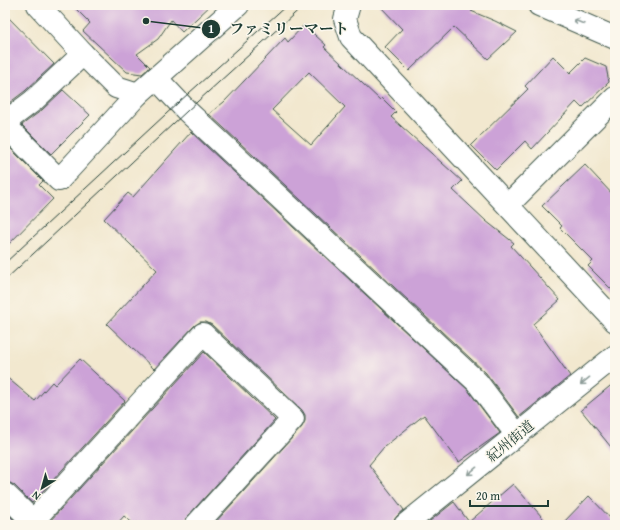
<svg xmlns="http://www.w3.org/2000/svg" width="620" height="530" viewBox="0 0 620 530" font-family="'Gentium Book Plus','Noto Serif JP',serif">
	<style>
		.building { fill: #cca2d7; fill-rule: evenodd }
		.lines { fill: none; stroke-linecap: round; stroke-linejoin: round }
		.minor-casing { stroke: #3f574b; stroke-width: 24 }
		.tertiary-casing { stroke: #3f574b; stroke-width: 24 }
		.minor { stroke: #fff; stroke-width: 22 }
		.tertiary { stroke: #fff; stroke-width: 22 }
		.tram { stroke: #1f3d34; stroke-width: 1 }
		.oneway { stroke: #8f9e9a }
		.labels { text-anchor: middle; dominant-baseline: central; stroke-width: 3; stroke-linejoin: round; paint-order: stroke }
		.street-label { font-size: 14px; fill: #1f3d34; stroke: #fbf7ec }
		.leader { fill: none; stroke: #1f3d34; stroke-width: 1.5 }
		.callout-dot { fill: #1f3d34; stroke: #fbf7ec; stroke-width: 1.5 }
		.mark-label { font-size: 12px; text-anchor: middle; font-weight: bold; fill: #fff }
		.callout-label { font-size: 15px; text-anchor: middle; font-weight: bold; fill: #1f3d34; stroke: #fbf7ec; stroke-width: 3; stroke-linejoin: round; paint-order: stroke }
	</style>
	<rect width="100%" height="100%" fill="#fbf7ec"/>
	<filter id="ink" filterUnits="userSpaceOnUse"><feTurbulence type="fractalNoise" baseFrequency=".025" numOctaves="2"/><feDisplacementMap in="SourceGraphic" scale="8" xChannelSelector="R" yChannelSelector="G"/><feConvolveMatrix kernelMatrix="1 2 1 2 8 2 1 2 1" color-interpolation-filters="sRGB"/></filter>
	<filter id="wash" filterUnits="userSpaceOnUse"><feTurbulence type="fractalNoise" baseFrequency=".012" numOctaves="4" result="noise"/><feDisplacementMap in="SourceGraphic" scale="16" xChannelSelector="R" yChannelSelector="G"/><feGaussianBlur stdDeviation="0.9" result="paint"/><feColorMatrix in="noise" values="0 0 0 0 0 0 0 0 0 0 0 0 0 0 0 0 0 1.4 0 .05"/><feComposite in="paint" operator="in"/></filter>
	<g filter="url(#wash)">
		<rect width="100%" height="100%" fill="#f2e8cf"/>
		<g id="blocks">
			<!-- building -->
			<g class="building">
				<polygon points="72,5 211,5 182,32 171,20 158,39 137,54 150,67 142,74 127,72 83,31 90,23"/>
				<polygon points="379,5 477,5 471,11 495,21 517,32 488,59 454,27 409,71 385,47 402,29"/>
				<polygon points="5,14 54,64 25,91 5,106"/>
				<path d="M304 25 326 45 324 47 380 100 382 98 396 112 391 117 462 181 453 190 486 221 514 243 511 246 560 300 533 324 570 376 519 417 486 373 209 114 224 102 285 38 288 42ZM309 72 345 107 311 145 272 110Z"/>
				<polygon points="553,56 570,73 585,58 606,67 609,82 582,108 576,102 532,149 525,141 496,170 471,145 528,89 525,86"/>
				<polygon points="63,90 90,115 51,154 22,125 42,110"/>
				<polygon points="191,132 468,390 500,433 459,462 424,415 384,447 369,465 404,510 397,516 394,520 393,525 213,525 302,427 305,421 305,415 302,410 212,325 206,322 200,322 194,326 154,369 107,324 157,270 104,219 128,193 133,197"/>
				<polygon points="5,143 43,181 39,185 53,199 5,248"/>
				<polygon points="585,165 615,197 615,293 588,266 593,261 560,228 562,226 542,206"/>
				<polygon points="204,352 275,420 187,517 184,525 135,525 124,516 116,525 49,525 49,522"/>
				<polygon points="80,359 125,401 32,503 14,485 8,482 5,482 5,376 35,401 52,382 55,385"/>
				<polygon points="615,382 615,452 581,410"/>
				<polygon points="513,484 549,525 425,525 454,502 469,522"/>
				<polygon points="589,496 615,523 615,525 561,525"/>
				<polygon points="5,511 19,525 5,525"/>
			</g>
		</g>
	</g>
	<g filter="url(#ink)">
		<use href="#blocks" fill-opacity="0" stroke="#3f574b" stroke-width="1"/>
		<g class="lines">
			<defs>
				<g id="minor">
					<polyline points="156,78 187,111 477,382 517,435"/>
					<polyline points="5,122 33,101 83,54"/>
					<polyline points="5,125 59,180 138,94 238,5"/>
					<polyline points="508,205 615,98"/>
					<polyline points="5,494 37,525"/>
					<polyline points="33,521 203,334 293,419 196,525"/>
					<polyline points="405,525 615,356"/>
				</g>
				<g id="tertiary">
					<polyline points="38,5 83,54 116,87 138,94"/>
					<polyline points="349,5 345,19 351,37 615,321"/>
					<polyline points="539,5 615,38"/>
				</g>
			</defs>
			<!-- minor casing -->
			<use href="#minor" class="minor-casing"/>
			<!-- tertiary casing -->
			<use href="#tertiary" class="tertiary-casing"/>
			<!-- minor -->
			<use href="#minor" class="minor"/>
			<!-- tertiary -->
			<use href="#tertiary" class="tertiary"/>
			<!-- tram -->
			<g class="tram">
				<polyline points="5,263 179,102 287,5"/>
				<polyline points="5,280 187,111 304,5"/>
			</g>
		</g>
		<!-- one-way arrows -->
		<defs><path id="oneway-shaft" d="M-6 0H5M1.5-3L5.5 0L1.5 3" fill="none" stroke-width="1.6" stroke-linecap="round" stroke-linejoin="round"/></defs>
		<g class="oneway">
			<use href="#oneway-shaft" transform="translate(579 22) rotate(-157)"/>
			<use href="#oneway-shaft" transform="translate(585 381) rotate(141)"/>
			<use href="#oneway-shaft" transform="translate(472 471) rotate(141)"/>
		</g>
	</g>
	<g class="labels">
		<!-- street labels -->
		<g class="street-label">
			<text transform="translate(510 441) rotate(-39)">紀州街道</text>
		</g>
	</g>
	<!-- callouts -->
	<path class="leader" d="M146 21L211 29"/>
	<g class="callout-dot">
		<circle cx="146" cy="21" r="4"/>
		<circle cx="211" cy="29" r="10"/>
	</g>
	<g class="mark-label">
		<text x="211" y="33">1</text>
	</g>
	<g class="callout-label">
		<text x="289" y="34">ファミリーマート</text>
	</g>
	<!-- margin -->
	<rect width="620" height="530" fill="none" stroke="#fbf7ec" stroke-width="20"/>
	<!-- north arrow -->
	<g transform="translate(42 488) rotate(217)" stroke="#fbf7ec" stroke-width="3" paint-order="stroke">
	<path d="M0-3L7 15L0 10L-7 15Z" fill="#1f3d34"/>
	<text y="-6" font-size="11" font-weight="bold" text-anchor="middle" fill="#1f3d34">N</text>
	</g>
	<!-- scale -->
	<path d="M470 500v6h78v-6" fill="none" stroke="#1f3d34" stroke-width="2"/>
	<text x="476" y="500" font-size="12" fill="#1f3d34" stroke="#fbf7ec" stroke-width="3" paint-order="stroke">20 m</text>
</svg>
